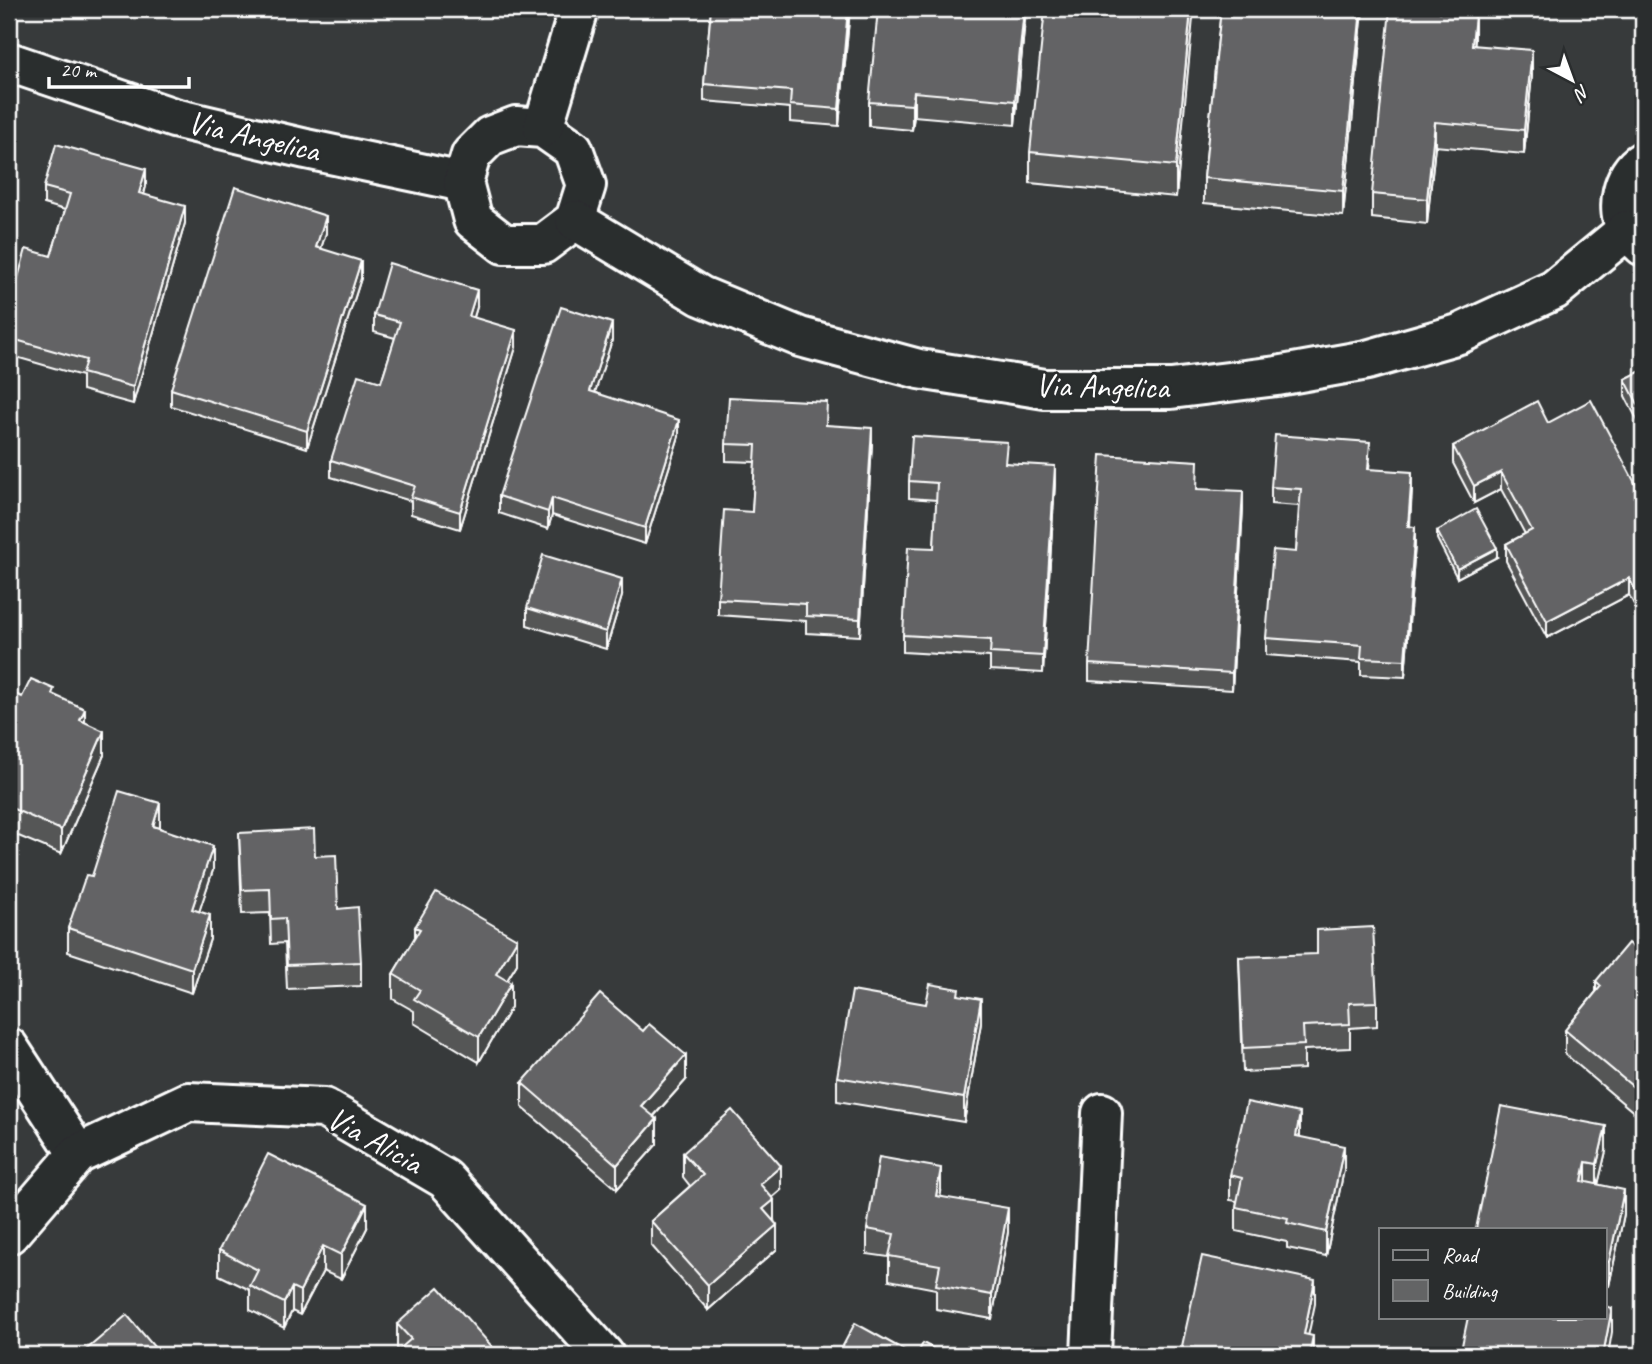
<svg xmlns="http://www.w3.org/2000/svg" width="1652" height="1364" viewBox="0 0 1652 1364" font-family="Caveat,sans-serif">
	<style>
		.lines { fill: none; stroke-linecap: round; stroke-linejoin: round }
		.minor-casing { stroke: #fff; stroke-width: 44 }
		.minor { stroke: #2a2d2e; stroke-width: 38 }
		.wall { fill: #555657; stroke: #fff; stroke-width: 2 }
		.shaded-wall { fill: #454647; stroke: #fff; stroke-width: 2 }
		.building { fill: #636465; stroke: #fff; stroke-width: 2 }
		.labels { text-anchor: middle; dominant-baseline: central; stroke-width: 5; stroke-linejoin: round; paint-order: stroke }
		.street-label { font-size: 33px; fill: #fff; stroke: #2a2d2e }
	</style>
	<rect width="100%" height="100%" fill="#373a3b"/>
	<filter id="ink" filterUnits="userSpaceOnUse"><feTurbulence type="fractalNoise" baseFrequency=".0143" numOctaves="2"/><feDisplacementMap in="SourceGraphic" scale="14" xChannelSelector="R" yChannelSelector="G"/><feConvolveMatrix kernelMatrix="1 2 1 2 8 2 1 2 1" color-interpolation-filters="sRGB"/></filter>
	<g filter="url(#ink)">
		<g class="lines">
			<defs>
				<g id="minor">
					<polyline points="9,62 174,118 306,149 463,182"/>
					<polygon points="516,126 543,128 573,149 586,185 575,220 543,244 504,244 473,220 463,182 471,155 490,136"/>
					<polyline points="543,128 579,9"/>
					<path d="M1643 161C1622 173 1615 210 1627 230 1631 236 1638 241 1643 246"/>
					<polyline points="575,220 701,296 800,337 919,369 1045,389 1171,389 1277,376 1367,360 1459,334 1554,290 1627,230"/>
					<polyline points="9,1048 78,1154"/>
					<polyline points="9,1234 78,1154 188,1102 324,1108 445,1179 604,1355"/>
					<polyline points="1091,1355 1102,1113"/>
				</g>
			</defs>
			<!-- minor casing -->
			<use href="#minor" class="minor-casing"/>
			<!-- minor -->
			<use href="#minor" class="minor"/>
		</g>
		<!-- wall -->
		<g class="wall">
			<polygon points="711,9 850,9 839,126 790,122 790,108 704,101 704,84"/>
			<polygon points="1026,9 1015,125 914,116 912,130 869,126 869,102"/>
			<polygon points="1193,9 1176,197 1030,183 1030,152"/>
			<polygon points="1221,9 1363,9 1343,216 1204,203 1204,178"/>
			<polygon points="1441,13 1475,40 1474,45 1532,75 1524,154 1435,146 1427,224 1372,218 1372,194"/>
			<polygon points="146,186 144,195 185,223 133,404 82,390 82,376 9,355 9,310 51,256 65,210 44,204 44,187"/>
			<polygon points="326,233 321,248 361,278 307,448 171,406 171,389"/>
			<polygon points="477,307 474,317 516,347 460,529 411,514 411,501 331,477 331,460 381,382 395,338 374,332 374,315"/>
			<polygon points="612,340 595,392 679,436 645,544 552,515 548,529 499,513 499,496"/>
			<polygon points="1643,370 1643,431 1625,396 1625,379"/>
			<polygon points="1548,423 1643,498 1643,604 1636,608 1629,595 1547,638 1506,561 1506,544 1525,534 1501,489 1474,503 1453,463 1453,446"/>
			<polygon points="827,425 872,444 860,636 806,633 806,621 718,615 718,599 752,512 755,462 726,461 726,444"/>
			<polygon points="1370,458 1369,469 1412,489 1410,526 1415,544 1405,677 1361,675 1361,662 1266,655 1266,638 1296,552 1299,506 1271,504 1271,487"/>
			<polygon points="1006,463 1055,483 1043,673 990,670 990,657 903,652 903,635 934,548 937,500 909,498 909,481"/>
			<polygon points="1197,489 1243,508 1232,690 1089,681 1089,664"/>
			<polygon points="1437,531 1497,557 1457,578 1437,539"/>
			<polygon points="622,596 606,649 527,625 527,608"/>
			<polygon points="54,696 85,723 104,755 61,854 9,832 9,702 22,697"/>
			<polygon points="160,828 213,870 199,911 210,939 192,993 68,952 68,928 92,876"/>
			<polygon points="239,833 315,856 361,962 361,986 287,989 285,943 271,944 270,913 242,914"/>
			<polygon points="415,927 517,964 507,980 511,1007 479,1062 414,1023 414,1011 393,999 393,974 415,937"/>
			<polygon points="1643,956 1643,1120 1565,1054 1565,1030 1596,992 1596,981"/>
			<polygon points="1239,957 1377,1002 1377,1026 1350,1028 1350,1048 1304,1050 1304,1069 1243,1072"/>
			<polygon points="959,995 981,1023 964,1122 837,1101 837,1077 926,1004"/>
			<polygon points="686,1080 654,1116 657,1144 617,1189 522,1107 522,1083"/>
			<polygon points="1300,1137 1344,1170 1326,1256 1287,1248 1287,1242 1236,1231 1236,1207 1237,1201 1230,1200 1230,1175"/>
			<polygon points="1606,1151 1598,1184 1624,1214 1609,1286 1605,1286 1605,1229 1476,1229"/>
			<polygon points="683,1153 781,1190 772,1198 777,1249 708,1310 651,1245 651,1221 690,1186 683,1177"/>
			<polygon points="941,1192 940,1196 1008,1232 992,1319 936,1309 936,1289 889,1280 889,1257 867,1254 867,1229"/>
			<polygon points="367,1228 341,1279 323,1271 300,1315 292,1311 284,1328 250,1310 250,1290 219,1275 219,1250"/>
			<polygon points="397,1324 496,1355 399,1350 397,1349"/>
		</g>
		<!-- shaded-wall -->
		<g class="shaded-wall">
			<polygon points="848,9 850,9 839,126 839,109"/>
			<polygon points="1024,9 1026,9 1015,125 1015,101"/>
			<polygon points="1191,9 1193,9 1193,18 1176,197 1176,166"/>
			<polygon points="1361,9 1363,9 1343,216 1343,191"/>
			<polygon points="1475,15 1475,40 1472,69 1472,45"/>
			<polygon points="1532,50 1532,75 1524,154 1524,130"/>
			<polygon points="914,92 914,116 912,130 912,105"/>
			<polygon points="1435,122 1435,146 1427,224 1427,199"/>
			<polygon points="14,152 14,176 9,193 9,169"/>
			<polygon points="146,169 146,186 139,210 139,193"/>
			<polygon points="185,206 185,223 133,404 133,387"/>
			<polygon points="326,216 326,233 316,264 316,247"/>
			<polygon points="361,261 361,278 307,448 307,431"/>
			<polygon points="477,290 477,307 469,333 469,316"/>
			<polygon points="612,323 612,340 590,408 590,391"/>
			<polygon points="516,330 516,347 460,529 460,512"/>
			<polygon points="679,420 679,436 645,544 645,528"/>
			<polygon points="872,428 872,444 860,636 860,619"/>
			<polygon points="1055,466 1055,483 1043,673 1043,656"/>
			<polygon points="1412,472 1412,489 1408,542 1408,526"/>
			<polygon points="1501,472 1501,489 1474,503 1474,486"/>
			<polygon points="1243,491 1243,508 1232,690 1232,673"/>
			<polygon points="552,498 552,515 548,529 548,512"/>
			<polygon points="1415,527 1415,544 1405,677 1405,660"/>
			<polygon points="1497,548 1497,557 1457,578 1457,569"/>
			<polygon points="1629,578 1629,595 1547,638 1547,621"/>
			<polygon points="622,579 622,596 606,649 606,632"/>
			<polygon points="1643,587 1643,604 1636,608 1636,591"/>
			<polygon points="85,709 85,734 80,720"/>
			<polygon points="104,731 104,755 61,854 61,830"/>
			<polygon points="160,803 160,828 153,826"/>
			<polygon points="213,846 213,870 192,933 192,909"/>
			<polygon points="210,915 210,939 192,993 192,969"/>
			<polygon points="517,939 517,964 496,998 496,974"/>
			<polygon points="511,983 511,1007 479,1062 479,1037"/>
			<polygon points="981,999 981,1023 964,1122 964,1098"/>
			<polygon points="686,1055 686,1080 641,1130 641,1106"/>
			<polygon points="1300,1113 1300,1137 1296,1136"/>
			<polygon points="657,1119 657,1144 617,1189 617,1165"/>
			<polygon points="1606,1126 1606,1151 1597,1189 1597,1164"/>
			<polygon points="1344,1146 1344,1170 1326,1256 1326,1232"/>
			<polygon points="1586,1162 1586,1186 1582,1181"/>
			<polygon points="781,1166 781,1190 760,1208 760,1184"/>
			<polygon points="941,1168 941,1192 936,1220 936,1196"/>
			<polygon points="1624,1190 1624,1214 1609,1286 1609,1262"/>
			<polygon points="774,1200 774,1224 763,1209"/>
			<polygon points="367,1204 367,1228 341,1279 341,1255"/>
			<polygon points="1008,1208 1008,1232 992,1319 992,1295"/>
			<polygon points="777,1225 777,1249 708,1310 708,1285"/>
			<polygon points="323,1246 323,1271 300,1315 300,1291"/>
			<polygon points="1315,1280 1315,1304 1304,1355 1304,1334"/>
			<polygon points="292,1287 292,1311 284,1328 284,1303"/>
			<polygon points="1612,1308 1612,1332 1608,1355 1603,1355"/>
			<polygon points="1313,1336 1313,1355 1309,1355"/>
		</g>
		<!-- building -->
		<g class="building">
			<polygon points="711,9 848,9 839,109 790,105 791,91 704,84"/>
			<polygon points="878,9 1024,9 1015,101 914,92 912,105 869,102"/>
			<polygon points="1045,9 1191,9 1176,166 1030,152"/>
			<polygon points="1221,9 1361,9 1343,191 1204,178"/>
			<polygon points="1390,9 1441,9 1440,12 1475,15 1472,45 1532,50 1524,130 1435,122 1427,199 1372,194"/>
			<polygon points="56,144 146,169 139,193 185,206 133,387 82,373 86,360 9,338 9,310 26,249 51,256 70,194 44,187"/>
			<polygon points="9,150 14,152 9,169"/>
			<polygon points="235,187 326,216 316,247 361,261 307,431 171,389"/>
			<polygon points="389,263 477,290 469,316 516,330 460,512 411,497 415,486 331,460 358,375 381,382 400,322 374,315"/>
			<polygon points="561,307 612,323 590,391 679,420 645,528 552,498 548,512 499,496"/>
			<polygon points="1643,370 1643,414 1625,379"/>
			<polygon points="729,397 827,402 826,425 872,428 860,619 806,616 806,604 718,599 724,510 752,512 756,445 726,444"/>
			<polygon points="1591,400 1643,498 1643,587 1636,591 1629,578 1547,621 1506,544 1532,530 1501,472 1474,486 1453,446 1537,401 1548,423"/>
			<polygon points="1275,435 1370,442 1368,469 1412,472 1408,526 1415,527 1405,660 1361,658 1362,645 1266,638 1273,550 1296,552 1301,489 1271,487"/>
			<polygon points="912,436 1007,442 1005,463 1055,466 1043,656 990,653 991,640 903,635 908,547 934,548 937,483 909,481"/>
			<polygon points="1101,455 1198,461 1197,489 1243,491 1232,673 1089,664"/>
			<polygon points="1476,509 1497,548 1457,569 1437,531"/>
			<polygon points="543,555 622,579 606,632 527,608"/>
			<polygon points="31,679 54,689 52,694 85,709 80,720 104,731 61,830 9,807 9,702 13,693 22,697"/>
			<polygon points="119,791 160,803 153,826 213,846 192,909 210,915 192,969 68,928 86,875 92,876"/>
			<polygon points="314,829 315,856 336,855 338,909 358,907 361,962 287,965 285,918 271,919 270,889 242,890 239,833"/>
			<polygon points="436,892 517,939 496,974 511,983 479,1037 414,999 420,990 393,974 420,929 415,927"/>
			<polygon points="1373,927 1377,1002 1349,1003 1350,1024 1303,1026 1304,1045 1243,1048 1239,957 1317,954 1317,930"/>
			<polygon points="1628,943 1643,956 1643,1095 1565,1030 1601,986 1596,981"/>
			<polygon points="930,984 959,989 958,995 981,999 964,1098 837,1077 852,991 926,1004"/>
			<polygon points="600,994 643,1031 649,1024 686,1055 641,1106 657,1119 617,1165 522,1083"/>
			<polygon points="1247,1102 1300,1113 1296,1136 1344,1146 1326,1232 1287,1223 1288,1218 1236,1207 1242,1178 1230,1175"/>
			<polygon points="1501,1106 1606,1126 1597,1164 1586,1162 1582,1181 1624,1190 1609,1262 1605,1261 1605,1229 1476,1229"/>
			<polygon points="732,1110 781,1166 760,1184 774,1200 763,1209 777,1225 708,1285 651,1221 703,1175 683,1153"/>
			<polygon points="268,1154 367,1204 341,1255 323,1246 300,1291 292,1287 284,1303 250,1286 258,1270 219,1250"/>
			<polygon points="879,1157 941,1168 936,1196 1008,1208 992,1295 936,1285 940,1265 889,1256 894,1234 867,1229"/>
			<polygon points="1202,1256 1315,1280 1304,1334 1313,1336 1309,1355 1180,1355"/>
			<polygon points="439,1287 496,1351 490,1355 393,1355 411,1339 397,1324"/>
			<polygon points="1605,1306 1612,1308 1603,1355 1460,1355 1468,1317 1605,1317"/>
			<polygon points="127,1315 161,1355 80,1355"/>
			<polygon points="855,1323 913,1355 838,1355"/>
			<polygon points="923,1343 945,1355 917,1355"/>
		</g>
	</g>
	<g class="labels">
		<!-- street labels -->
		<g class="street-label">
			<text transform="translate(254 136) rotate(13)">Via Angelica</text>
			<text transform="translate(1102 386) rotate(1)">Via Angelica</text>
			<text transform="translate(375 1140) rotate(29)">Via Alicia</text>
		</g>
	</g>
	<!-- margin -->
	<rect width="1652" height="1364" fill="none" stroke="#2a2d2e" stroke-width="35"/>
	<rect x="18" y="18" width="1617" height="1329" fill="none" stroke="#fff" stroke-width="2.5" filter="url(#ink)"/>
	<!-- legend -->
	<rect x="1379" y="1228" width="228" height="91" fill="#2a2d2e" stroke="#7f8182" stroke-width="2"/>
	<rect x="1393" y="1250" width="35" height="10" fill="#2a2d2e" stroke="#7f8182" stroke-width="2"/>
	<text x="1442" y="1262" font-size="21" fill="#ffffff">Road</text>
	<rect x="1393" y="1280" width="35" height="21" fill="#636465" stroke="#7f8182" stroke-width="2"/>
	<text x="1442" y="1298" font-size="21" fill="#ffffff">Building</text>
	<!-- north arrow -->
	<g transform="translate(1572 80) rotate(139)" stroke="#2a2d2e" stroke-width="5" paint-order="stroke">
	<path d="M0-5L12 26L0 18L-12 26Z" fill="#ffffff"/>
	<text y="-10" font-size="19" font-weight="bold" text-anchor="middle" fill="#ffffff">N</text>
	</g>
	<!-- scale -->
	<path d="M49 77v10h140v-10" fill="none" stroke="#ffffff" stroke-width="3.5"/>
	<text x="60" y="77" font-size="21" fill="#ffffff" stroke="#2a2d2e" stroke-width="5" paint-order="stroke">20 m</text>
</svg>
